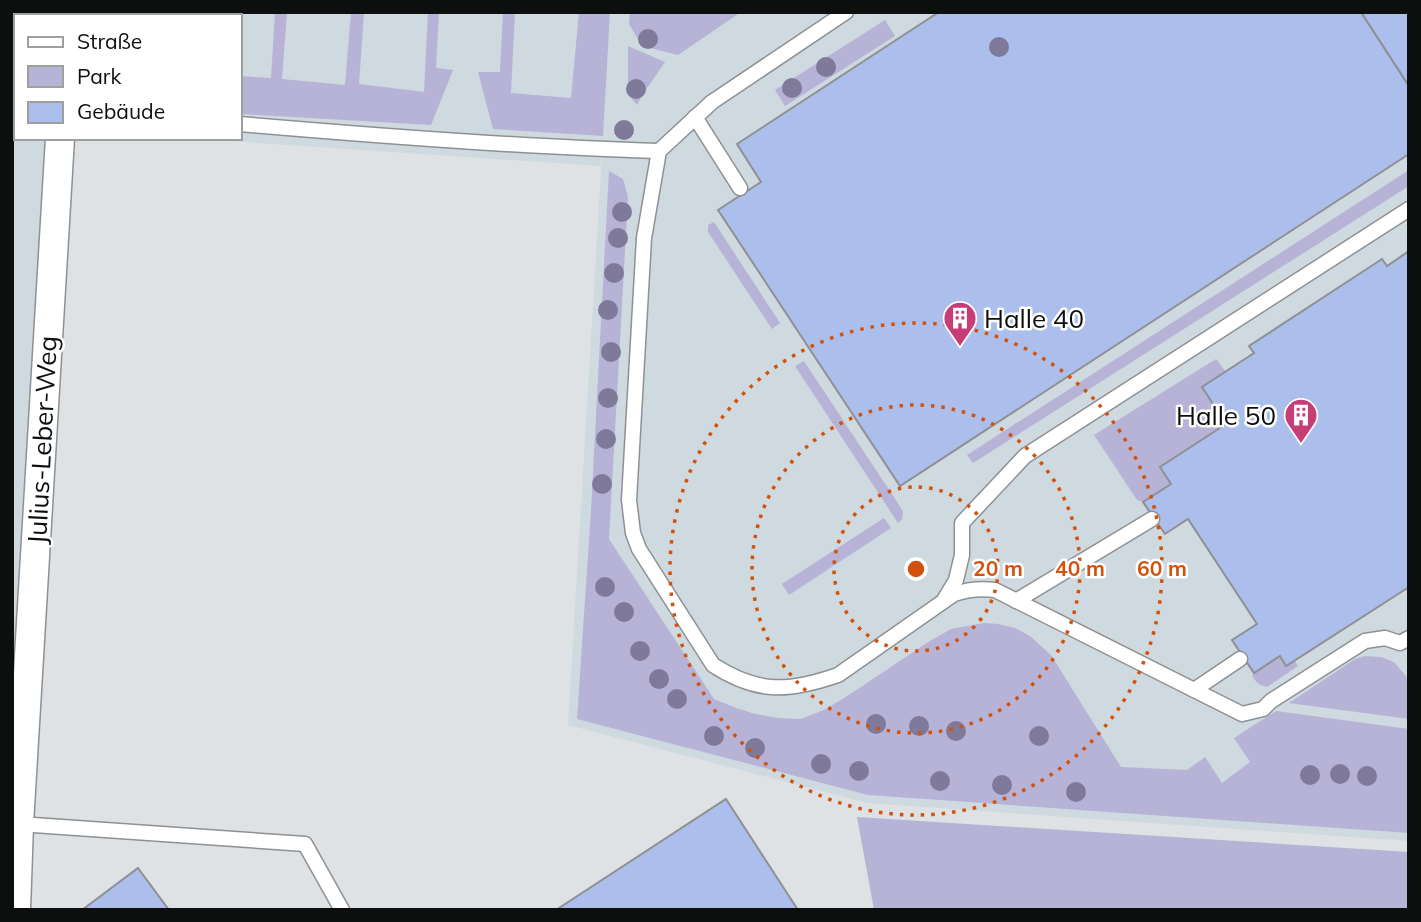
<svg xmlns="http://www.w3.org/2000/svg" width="1421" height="922" viewBox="0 0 1421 922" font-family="Mulish,sans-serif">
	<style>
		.built { fill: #cfd9e0 }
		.green { fill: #b6b3d6 }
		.building { fill: #acbfec; stroke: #8f9093; stroke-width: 2 }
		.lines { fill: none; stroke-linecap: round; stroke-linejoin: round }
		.lane-casing { stroke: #8e9193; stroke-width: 17 }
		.street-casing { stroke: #8e9193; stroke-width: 31 }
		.lane { stroke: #fff; stroke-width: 14 }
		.street { stroke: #fff; stroke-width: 28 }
		.tree { fill: #7f7a99 }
		.ring { fill: none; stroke: #d2520c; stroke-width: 3.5; stroke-dasharray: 3.5 7 }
		.labels { text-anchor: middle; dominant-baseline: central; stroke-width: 5; stroke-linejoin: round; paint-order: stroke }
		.poi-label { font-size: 26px; fill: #0d0e0e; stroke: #fff; text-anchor: start }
		.street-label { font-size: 26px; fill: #0d0e0e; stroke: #fff }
		.centre { fill: #d2520c; stroke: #fff; stroke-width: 3.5 }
		.ring-label { font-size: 21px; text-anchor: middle; font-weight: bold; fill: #d2520c; stroke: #fff; stroke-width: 5; stroke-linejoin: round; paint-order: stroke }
	</style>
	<rect width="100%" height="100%" fill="#dfe2e4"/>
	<!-- built -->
	<polygon class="built" points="12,12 1409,12 1409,841 867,803 568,725 602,154 600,166 185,138 240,138 240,16 16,16 16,138 63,138 12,822"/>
	<!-- green -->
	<g class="green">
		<polygon points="275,12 287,12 282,79 345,85 351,12 364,12 359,84 424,92 428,12 439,12 436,68 453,70 431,125 240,114 240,76 271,78"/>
		<polygon points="503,12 515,12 511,93 571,98 579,12 610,12 603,136 493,129 478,72 500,72"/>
		<polygon points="630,12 741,12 678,55 642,46 629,24"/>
		<polygon points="885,20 895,36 785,106 775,90"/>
		<polygon points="628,46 665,62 643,94 637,105 628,94"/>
		<polygon points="1409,170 1409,186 973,463 967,455"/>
		<polygon points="609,171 623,179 628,197 609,539 714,699 736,708 755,714 778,718 801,719 826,709 849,695 930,641 951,629 984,623 998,624 1015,628 1030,636 1051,655 1121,767 1187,770 1205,757 1222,783 1250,762 1234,738 1276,711 1409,729 1409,833 868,795 577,719 591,510"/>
		<polygon points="714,222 780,323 772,329 708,232 708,225"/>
		<polygon points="1216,359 1226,372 1202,387 1226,424 1160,467 1171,484 1143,502 1137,500 1094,435"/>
		<polygon points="804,361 903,511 902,519 898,523 795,366"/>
		<polygon points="884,518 891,528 789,595 782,584"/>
		<path d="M1280 656 1286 666 1295 661 1298 666 1267 687C1259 685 1255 682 1252 675Z"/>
		<polygon points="1365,656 1381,657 1394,662 1405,675 1409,681 1409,719 1289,703 1355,659"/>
		<polygon points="857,817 1409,852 1409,910 874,910"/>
	</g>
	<!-- building -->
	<g class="building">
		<polygon points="939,12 1361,12 1409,86 1409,154 900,486 718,210 761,182 737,144"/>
		<polygon points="1361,12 1409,12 1409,86"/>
		<polygon points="1409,251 1409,587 1286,666 1280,656 1254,673 1232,640 1257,624 1188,519 1165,534 1143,502 1171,484 1160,467 1226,424 1202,387 1254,353 1249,346 1382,259 1387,266"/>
		<polygon points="726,799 798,910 556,910"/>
		<polygon points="138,868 169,910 82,910"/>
	</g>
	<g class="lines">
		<defs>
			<g id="lane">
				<path d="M846 12 712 102 659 151 644 238 629 500 633 533 639 549 713 665C758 694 789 692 838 675L954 594C969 589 980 588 995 590L1242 714 1263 709 1271 701 1365 641 1385 638 1400 643 1409 638"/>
				<polyline points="695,117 740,188"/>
				<path d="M240 124C379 136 519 147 659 151"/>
				<polyline points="944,600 956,580 962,555 962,523 1025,456 1409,209"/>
				<polyline points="1016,601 1152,519"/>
				<polyline points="1194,690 1240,659"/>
				<polyline points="19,824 305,844 342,910"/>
			</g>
			<g id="street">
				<polyline points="69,16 69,12"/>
				<polyline points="12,107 16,107"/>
				<polyline points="16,910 19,824 60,138"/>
			</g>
		</defs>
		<!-- lane casing -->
		<use href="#lane" class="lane-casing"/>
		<!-- street casing -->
		<use href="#street" class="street-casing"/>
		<!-- lane -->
		<use href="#lane" class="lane"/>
		<!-- street -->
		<use href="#street" class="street"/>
	</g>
	<!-- trees -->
	<g class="tree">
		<circle cx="648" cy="39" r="10"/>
		<circle cx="999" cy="47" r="10"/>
		<circle cx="826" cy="67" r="10"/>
		<circle cx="792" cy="88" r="10"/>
		<circle cx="636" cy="89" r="10"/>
		<circle cx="624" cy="130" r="10"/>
		<circle cx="622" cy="212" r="10"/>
		<circle cx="618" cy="238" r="10"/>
		<circle cx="614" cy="273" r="10"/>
		<circle cx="608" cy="310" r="10"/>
		<circle cx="611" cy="352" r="10"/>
		<circle cx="608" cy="398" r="10"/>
		<circle cx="606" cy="439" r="10"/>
		<circle cx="602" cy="484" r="10"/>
		<circle cx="605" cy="587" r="10"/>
		<circle cx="624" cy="612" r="10"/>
		<circle cx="640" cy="651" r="10"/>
		<circle cx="659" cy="679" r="10"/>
		<circle cx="677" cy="699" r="10"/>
		<circle cx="876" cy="724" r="10"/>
		<circle cx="919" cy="726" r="10"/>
		<circle cx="956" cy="731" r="10"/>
		<circle cx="714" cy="736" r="10"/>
		<circle cx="1039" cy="736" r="10"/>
		<circle cx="755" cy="748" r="10"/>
		<circle cx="821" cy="764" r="10"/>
		<circle cx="859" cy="771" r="10"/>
		<circle cx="1340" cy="774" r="10"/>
		<circle cx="1310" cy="775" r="10"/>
		<circle cx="1367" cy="776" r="10"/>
		<circle cx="940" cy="781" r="10"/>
		<circle cx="1002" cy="785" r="10"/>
		<circle cx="1076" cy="792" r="10"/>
	</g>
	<!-- distance rings -->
	<g class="ring">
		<circle cx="916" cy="569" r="82"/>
		<circle cx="916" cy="569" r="164"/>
		<circle cx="916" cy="569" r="246"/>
	</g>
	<!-- icons -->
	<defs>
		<symbol id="building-pin" viewBox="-11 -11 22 30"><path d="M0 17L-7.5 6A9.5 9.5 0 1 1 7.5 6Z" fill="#c73d75" stroke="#fff"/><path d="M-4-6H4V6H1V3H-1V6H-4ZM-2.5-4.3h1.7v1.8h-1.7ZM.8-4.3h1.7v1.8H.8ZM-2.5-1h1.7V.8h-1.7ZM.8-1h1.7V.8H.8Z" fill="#fff"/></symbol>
	</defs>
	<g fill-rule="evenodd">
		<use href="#building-pin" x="941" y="299" width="38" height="52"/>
		<use href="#building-pin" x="1282" y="396" width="38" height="52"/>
	</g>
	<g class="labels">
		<!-- poi labels -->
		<g class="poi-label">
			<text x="984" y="318">Halle 40</text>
			<text x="1276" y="415" text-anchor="end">Halle 50</text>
		</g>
		<!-- street labels -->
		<g class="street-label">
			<text transform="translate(42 440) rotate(-87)">Julius-Leber-Weg</text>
		</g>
	</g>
	<circle cx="916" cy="569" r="10" class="centre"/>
	<g class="ring-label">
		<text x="998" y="576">20 m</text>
		<text x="1080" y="576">40 m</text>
		<text x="1162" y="576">60 m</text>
	</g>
	<!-- border -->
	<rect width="1421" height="922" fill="none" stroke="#0d0e0e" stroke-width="28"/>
	<!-- legend -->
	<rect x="14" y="14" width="228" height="126" fill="#ffffff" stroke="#9e9f9f" stroke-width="2"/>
	<rect x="28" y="37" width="35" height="10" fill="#ffffff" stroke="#9e9f9f" stroke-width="2"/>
	<text x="77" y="49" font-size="21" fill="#0d0e0e">Straße</text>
	<rect x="28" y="66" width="35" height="21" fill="#b6b3d6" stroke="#9e9f9f" stroke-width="2"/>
	<text x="77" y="84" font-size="21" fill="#0d0e0e">Park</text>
	<rect x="28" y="102" width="35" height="21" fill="#acbfec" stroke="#9e9f9f" stroke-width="2"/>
	<text x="77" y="119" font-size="21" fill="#0d0e0e">Gebäude</text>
</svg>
